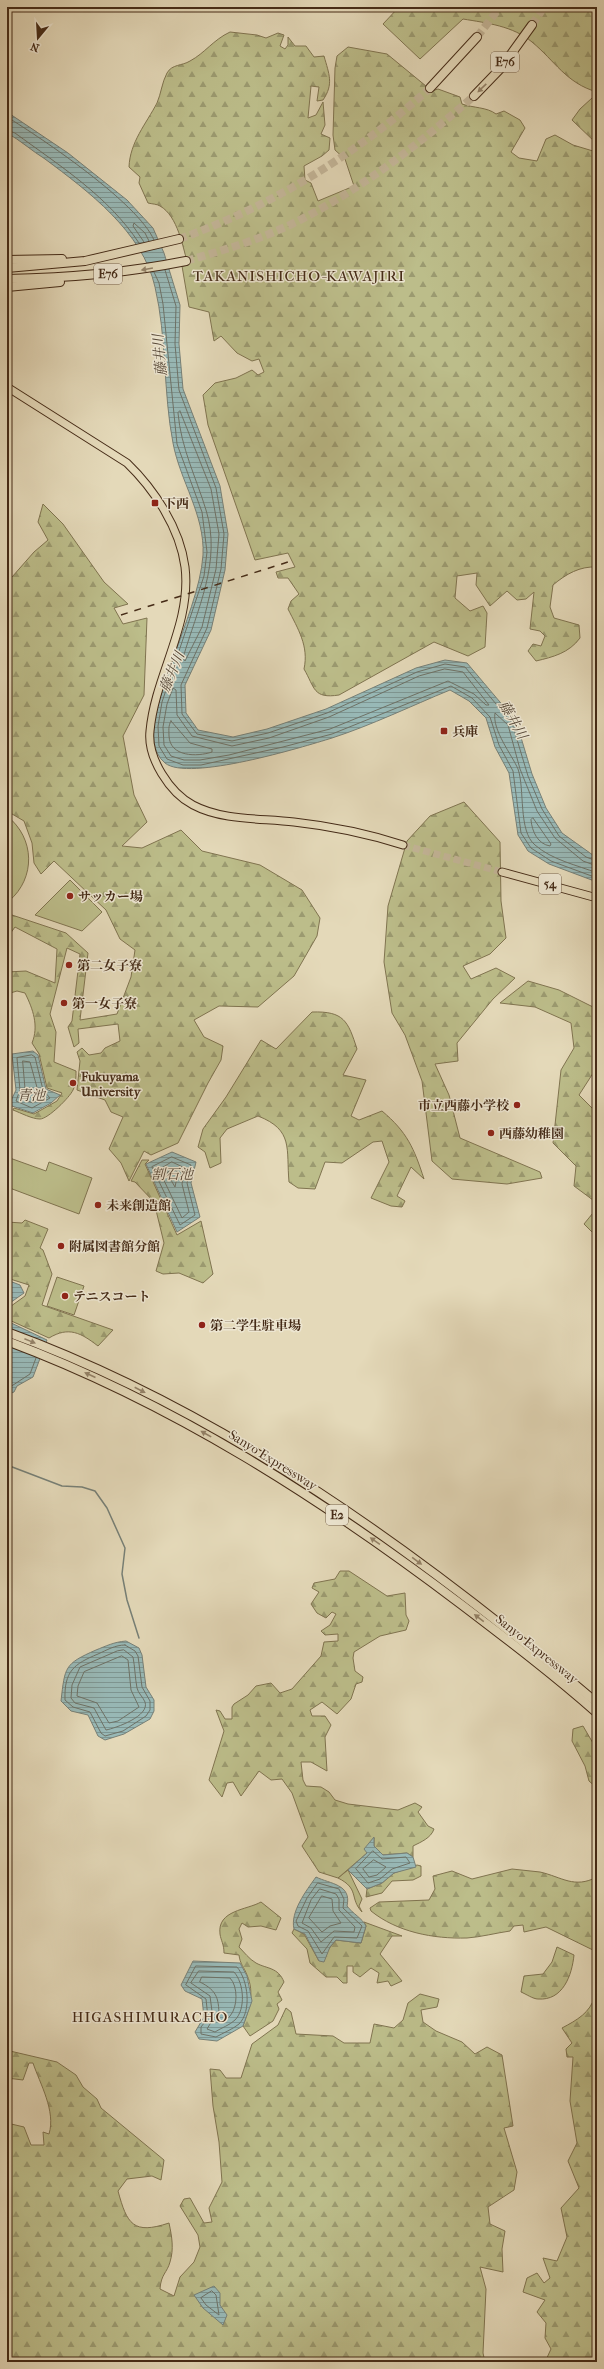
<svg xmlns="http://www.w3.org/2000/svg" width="604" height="2369" viewBox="0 0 604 2369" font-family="'IM FELL French Canon','Noto Serif JP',serif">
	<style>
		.grass { fill: #bcbd8a; stroke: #807450 }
		.forest { fill: url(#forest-firs); stroke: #807450 }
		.water { fill: url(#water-rules); stroke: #778077 }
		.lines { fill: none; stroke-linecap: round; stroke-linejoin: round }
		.shore { stroke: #6e7267; stroke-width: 1 }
		.stream { stroke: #778077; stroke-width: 1.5 }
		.major-tunnel { stroke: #c4b699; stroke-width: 7; stroke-dasharray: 7 3.5; stroke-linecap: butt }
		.highway-tunnel { stroke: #c4b699; stroke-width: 8; stroke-dasharray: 8 4; stroke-linecap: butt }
		.major-casing { stroke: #452b17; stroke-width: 9 }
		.highway-casing { stroke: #452b17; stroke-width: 10 }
		.major { stroke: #e4d9b9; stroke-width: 7 }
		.highway { stroke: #e4d9b9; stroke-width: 8 }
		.rail { stroke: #452b17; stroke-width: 1.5; stroke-dasharray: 7 7; stroke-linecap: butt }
		.oneway { fill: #948268 }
		.poi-dot { fill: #8f2418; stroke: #ede6d2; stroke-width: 1.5 }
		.labels { text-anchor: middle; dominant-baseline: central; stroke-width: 3; stroke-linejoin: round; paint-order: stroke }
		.shield { fill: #ede6d2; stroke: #77634f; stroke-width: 1 }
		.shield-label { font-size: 12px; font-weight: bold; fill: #452b17 }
		.poi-label { font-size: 13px; font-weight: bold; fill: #452b17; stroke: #ede6d2; text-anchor: start }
		.street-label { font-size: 13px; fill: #452b17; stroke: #ede6d2 }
		.water-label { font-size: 14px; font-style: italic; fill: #564737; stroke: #ede6d2 }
		.quarter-label { font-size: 15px; letter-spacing: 1px; fill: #452b17; stroke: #ede6d2 }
	</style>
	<defs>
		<pattern id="forest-firs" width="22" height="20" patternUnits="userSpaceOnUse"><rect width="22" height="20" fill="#bcbd8a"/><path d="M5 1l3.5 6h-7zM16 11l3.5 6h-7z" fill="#9b9a70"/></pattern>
		<pattern id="water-rules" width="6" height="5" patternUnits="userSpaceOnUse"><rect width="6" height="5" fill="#98b9b7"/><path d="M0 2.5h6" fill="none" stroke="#7e9794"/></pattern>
	</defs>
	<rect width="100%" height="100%" fill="#e4d9b9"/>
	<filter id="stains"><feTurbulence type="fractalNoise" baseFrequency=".005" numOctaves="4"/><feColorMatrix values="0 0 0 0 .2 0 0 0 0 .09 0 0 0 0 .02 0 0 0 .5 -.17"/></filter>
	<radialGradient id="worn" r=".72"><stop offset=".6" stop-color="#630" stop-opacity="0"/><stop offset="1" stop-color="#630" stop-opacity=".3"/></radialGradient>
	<!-- grass -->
	<g class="grass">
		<path d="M7 816C35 838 36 878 9 901H7Z"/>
		<polygon points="70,880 102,912 82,931 35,915"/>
		<polygon points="7,1157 46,1171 49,1162 92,1178 79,1214 7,1187"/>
		<polygon points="57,1277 84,1286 74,1315 47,1306"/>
		<path d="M348 1870 362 1899 359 1906 362 1912C349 1898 360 1889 338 1878Z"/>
	</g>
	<!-- forest -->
	<g class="forest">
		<path d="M399 7H597V92C566 83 555 61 532 42 513 26 487 23 463 19L420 59 383 24Z"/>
		<path d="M230 32 257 35 266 38 278 33 284 35 280 46 285 49 288 45V37L295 46H306L314 57 324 56C329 74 334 84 323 100L317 101 319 87 311 86 308 118 316 115 323 102 325 125 321 134 330 138 329 150 322 156 304 166 305 180 311 183 318 201 354 186 345 159 335 150 333 135 335 68 337 56 348 47 387 54 432 91 438 89 460 97 462 104C473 108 487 107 496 114L504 111 520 120 525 128 511 152 519 158 537 161 546 139 555 135 573 145 593 151 597 146V567C580 566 566 574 553 585L550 607 554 618 579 625 580 638C569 653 553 657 536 661L528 651 533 644 541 646 545 636 540 631 530 629 534 592 526 599 517 600 507 591 490 606 476 585 477 573 457 576 455 598 470 611 483 606 487 613 485 647 468 656 434 642 339 695C313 699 315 688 304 669 309 646 298 629 288 609L291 601 299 594 288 578H278L276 572 295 567 288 553 255 560 208 425 203 395 215 383 236 378 252 370 258 375 264 372 259 359 252 361 237 353 221 336 214 341 209 312 189 307 182 266 188 265C183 248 178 216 160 206 157 204 152 204 148 203L139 183 140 177 129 167C130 142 146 124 157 103 161 94 162 82 167 73 172 64 182 66 190 61 205 53 213 40 230 32Z"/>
		<polygon points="592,98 597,98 597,144 572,120 580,109"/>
		<path d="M43 504 63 524 104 582 128 604 114 608 123 624 147 618 144 695 123 736 134 795 147 822 122 846 142 848 181 830 202 851 260 865 302 890 320 918 317 936 294 976 258 1007 219 1006 194 1020 204 1037 223 1046 221 1060 208 1083 178 1143 151 1155 144 1151 129 1181 121 1163 109 1149 123 1117 111 1112 105 1100 77 1090 80 1061 77 1052 82 1048 89 1055 101 1053 105 1048 120 1041 118 1024 78 1029 79 1043 74 1047 68 1027 72 1021 80 954 67 948 50 1014 56 1032 54 1062 76 1071C76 1077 76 1084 73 1090 70 1097 48 1119 40 1119 32 1119 21 1113 13 1110L14 1108 34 1114 57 1101 62 1093 47 1088 39 1054 32 1043C39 1026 33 1009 25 993L17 991 7 994V972L26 971 55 983 57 949 15 927 7 938V918L12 915 66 933 88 953 80 1020 117 1014 131 977 135 950 120 939 106 910 54 861 41 874 34 863 32 843 24 821 7 811V574L12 577 34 552 48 540 38 522Z"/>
		<polygon points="464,802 500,842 501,901 506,938 490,954 463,966 471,979 496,968 515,978 493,999 457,1043 458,1061 435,1064 449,1095 460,1138 540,1172 542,1178 507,1184 452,1179 432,1161 422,1081 405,1035 392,1013 384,962 388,906 407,841 430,816"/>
		<polygon points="528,981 559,990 597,1009 597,1067 579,1095 597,1113 597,1203 574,1186 576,1166 553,1143 561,1070 574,1048 571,1023 535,1007 500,1003"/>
		<path d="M312 1012C344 1011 348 1021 357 1049L343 1075 366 1080 351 1116 359 1120 382 1111C407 1132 414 1148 424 1179L411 1167 397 1196 405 1201 402 1207 391 1206 371 1198 389 1162 382 1141 373 1142 342 1163 325 1162 315 1189 298 1188 289 1182C286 1149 294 1130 258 1116L227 1129 220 1138 221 1163 210 1168 205 1152 198 1147 203 1129 226 1097 261 1040 276 1049Z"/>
		<polygon points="142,1160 149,1160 145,1164 177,1235 201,1221 213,1274 203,1283 179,1273 163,1274 156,1271 164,1243 154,1202 135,1182 131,1181"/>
		<polygon points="597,1208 597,1237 584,1224"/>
		<path d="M25 1220 48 1229 40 1248 43 1250 52 1274 42 1305 113 1330 98 1346C81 1333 69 1326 49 1338L7 1319V1309L25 1296 29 1285 7 1278V1222L22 1223Z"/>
		<path d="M340 1571H349L387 1596 405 1593 406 1615 409 1621 406 1630 380 1636 354 1652 353 1658 355 1671 363 1677 362 1682 356 1684 351 1699 337 1714 322 1702 310 1710 312 1716H325L331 1725 325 1737 327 1771 311 1762H301L303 1780 306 1786 321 1787 329 1792 335 1800 348 1804 398 1810 415 1803 422 1807 418 1812 428 1826 434 1829C431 1838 421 1842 413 1846V1857L407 1853 383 1855 374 1846V1838L367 1853 338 1878 319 1872 302 1846 308 1837 292 1793 282 1779 271 1780 259 1771 241 1796 233 1782 227 1783 222 1797 209 1780 224 1731 216 1710 220 1711 225 1719H232V1707L234 1704 248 1695 256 1686 271 1683 280 1693 292 1689 321 1656 324 1642 338 1641V1634L325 1635 321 1631 330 1625 336 1614 332 1612 326 1618 317 1613 311 1604 319 1592 312 1588 314 1583 335 1579Z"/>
		<polygon points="583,1726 597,1750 597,1788 589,1781 585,1766 572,1741 573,1729"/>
		<polygon points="417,1865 421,1866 421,1876 413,1880 392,1881 382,1893 366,1897 367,1889 382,1883 394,1873"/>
		<path d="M512 1869C521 1870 531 1871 540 1872 562 1877 574 1889 597 1877V1952L546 1927 524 1932 523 1925 514 1926 510 1931C496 1933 481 1937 467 1938 433 1939 397 1932 371 1911L370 1908 379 1902 429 1900 435 1889 433 1876 452 1871 472 1879Z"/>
		<path d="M261 1902 281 1918 276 1930 261 1926 248 1927 242 1923 239 1929 242 1939 239 1947C244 1952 249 1959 256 1963 267 1969 278 1967 284 1982L278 1992 282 2000 277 2004 279 2009 273 2021 250 2036 243 2026C249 2009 255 1993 247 1975 244 1967 240 1964 239 1955L224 1953C224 1944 221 1941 220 1934 217 1910 247 1910 261 1902Z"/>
		<polygon points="364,1922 402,1936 392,1936 380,1954 402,1981 391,1986 388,1981 377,1983 379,1973 371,1968 360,1977 353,1972 353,1966 347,1966 347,1983 343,1983 337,1977 326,1977 310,1963 307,1949 292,1933 294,1929 304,1934 319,1961 336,1940 361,1943 366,1926"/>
		<path d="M557 1947 574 1955C572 1975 563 2001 538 1999 533 1999 526 1994 521 1992L524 1976 543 1974 552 1962Z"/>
		<path d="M420 1994 439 1999 437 2007 421 2010 423 2022 436 2031 462 2042 475 2054 487 2047 502 2055 513 2126 504 2128 517 2172 514 2190 488 2207 490 2224 505 2231 502 2249 503 2272 480 2267 486 2289 483 2353 485 2362H7V2123L24 2127 31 2145H44L43 2132 49 2134C56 2111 40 2084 33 2063H29L23 2080 7 2078V2052L10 2051 57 2062 76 2075 83 2087 97 2099 101 2108 164 2160 161 2180 152 2176 127 2179 118 2191C127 2224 133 2235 169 2223 172 2237 174 2249 170 2262 167 2273 161 2274 160 2289L174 2296 180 2277 194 2262 200 2247 198 2235 180 2206 184 2199 190 2198 204 2223 212 2222 209 2208 222 2182 219 2142 213 2106 210 2069 220 2070 226 2078H241L252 2044 278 2025 286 2008 291 2012 296 2034 333 2036 344 2043H370L374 2024 394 2028 403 2020 408 2003Z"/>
		<path d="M595 1996H597V2362H545L551 2349 545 2338 546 2323 537 2312 545 2300 523 2292 527 2278 537 2273 544 2283 550 2278 543 2258 557 2261 567 2237 561 2208 579 2188 568 2161 577 2143 570 2101 573 2057H567L566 2049 572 2043 562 2028C577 2020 590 2013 595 1996Z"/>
	</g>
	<!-- water -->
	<g class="water">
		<path d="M7 112 68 153 127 200 153 228 164 253 180 305 179 344 183 389 220 486 228 534 225 570 211 630 185 685 186 713 198 730 233 737 267 729 326 709 416 668 445 660 467 663 516 721 532 774 546 808 562 833 597 858V882L549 864 528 851 518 835 509 773 495 747 486 718 469 701 450 690C411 706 372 725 332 738 303 747 188 782 165 763 138 741 166 683 174 657 184 626 201 587 203 555 205 515 180 481 173 443 163 392 167 338 155 287 143 232 88 191 45 159 32 151 20 140 7 133Z"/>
		<polygon points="33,1051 38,1055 46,1089 60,1095 51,1103 33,1113 9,1105 16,1090 12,1054"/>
		<polygon points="172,1152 196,1162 191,1183 200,1217 177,1232 146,1164"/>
		<polygon points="7,1280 20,1285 24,1293 7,1305"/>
		<polygon points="7,1321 47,1340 33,1377 17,1386 14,1392 9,1394 7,1393"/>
		<path d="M126 1641 139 1648 142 1655 146 1687 154 1700V1711L150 1719 124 1734 105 1740 98 1736 88 1715 71 1711 61 1701C65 1667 64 1664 96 1650 106 1646 114 1642 126 1641Z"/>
		<polygon points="374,1837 374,1846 383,1855 407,1853 413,1857 416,1867 394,1873 382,1883 367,1889 348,1870 367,1853 364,1849"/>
		<path d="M316 1877C330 1884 352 1884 347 1906 352 1913 363 1919 366 1926L361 1943 336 1940 330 1947 324 1962 319 1961 305 1934 294 1929C290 1912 306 1891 316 1877Z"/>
		<polygon points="193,1961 240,1963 247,1976 252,2001 243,2026 217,2041 199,2039 195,2032 204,2017 202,1999 185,1991 181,1985"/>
		<polygon points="214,2286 220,2293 220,2305 227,2315 223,2325 203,2308 194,2295"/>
	</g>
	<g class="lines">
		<!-- shore -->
		<g class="shore">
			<path d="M7 117C43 139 138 203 154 240"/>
			<path d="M7 130 15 133C60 166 108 196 139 243"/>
			<polyline points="144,242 133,226 134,223 145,233 149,241"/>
			<polyline points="165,270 176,306 175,344 179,390 216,488 224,534 221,569 207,628 181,685 182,714 197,734 232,741 268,733 327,713 417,672 445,664 465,667 512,723 528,776 542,809 559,836 586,857 597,861"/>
			<polyline points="154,272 159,283 163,304 177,444 202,512 207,552 204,576 162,702 158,726 159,746 167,759 183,765 201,765 283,747 332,734 451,686 472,698 490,717 499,745 513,771 521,833 531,848 551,861 597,878"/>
			<path d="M180 411 211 489 219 534 216 569 202 627 185 661 183 658C197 609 222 562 206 510 196 477 181 448 178 413Z"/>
			<polygon points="445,669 463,672 489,705 486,705 474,694 448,681 330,729 229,755 200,760 184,760 171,756 164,745 163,727 167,704 173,688 176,690 177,715 192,736 232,746 269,738 329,717 419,676"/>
			<path d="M171 721 190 743 212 749V752C197 757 170 757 169 736 169 731 168 726 171 721Z"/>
			<path d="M533 818 551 844 550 846C538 844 532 832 531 820Z"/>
			<path d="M597 866 583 861 555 838 537 811 520 769 508 725 495 713C492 730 512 755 518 769 525 789 518 831 535 845 552 860 577 865 597 873"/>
			<polygon points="32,1055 35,1057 43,1090 50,1098 32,1108 16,1101 20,1090 17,1058"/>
			<polygon points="23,1061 30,1062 38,1091 41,1097 33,1103 23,1099 25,1090"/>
			<polygon points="172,1157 191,1165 187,1183 195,1215 180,1225 152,1167"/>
			<polygon points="172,1162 185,1168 182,1184 189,1212 182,1218 159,1170"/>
			<polygon points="173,1169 178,1172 175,1187 167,1173"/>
			<polyline points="7,1389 30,1374 36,1358"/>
			<path d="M125 1645 135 1651 138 1656 142 1687 150 1701V1710L146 1716 123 1731 105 1736 101 1733 90 1712 73 1707 65 1700C64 1671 74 1664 98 1654 107 1650 115 1645 125 1645Z"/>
			<path d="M124 1650 133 1657C135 1667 135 1678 137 1688 138 1693 143 1697 145 1702 150 1716 116 1728 106 1730L94 1708 75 1703 71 1698 72 1685 80 1667 117 1651Z"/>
			<polygon points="122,1656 128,1660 131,1690 139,1707 118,1721 109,1723 97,1703 77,1696 78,1686 84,1672"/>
			<polygon points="373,1851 382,1859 406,1857 410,1863 392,1869 380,1879 368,1883 356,1869"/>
			<polygon points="374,1860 386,1867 377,1875 369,1877 363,1869"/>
			<polygon points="318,1883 339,1889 344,1899 343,1908 362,1926 357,1938 334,1937 322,1954 308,1931 298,1926 296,1921 307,1898"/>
			<polygon points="320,1889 336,1894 339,1899 339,1910 355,1927 354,1932 334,1931 321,1942 311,1928 302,1923 311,1900"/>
			<polygon points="322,1896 332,1899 333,1911 341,1923 330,1926 322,1932 309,1918"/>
			<path d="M196 1966 237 1967C248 1980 252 2011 239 2024 233 2029 223 2033 216 2037L201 2034V2027L208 2018 206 1999 186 1985Z"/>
			<path d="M199 1971 234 1972C244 1983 246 2009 235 2020 230 2025 221 2028 215 2032L207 2029 213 2019 210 1996 191 1983Z"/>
			<path d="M202 1977 230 1978C238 1986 238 2007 230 2016 229 2018 224 2020 222 2021L219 2020C219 1999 218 1991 200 1982Z"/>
			<polygon points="212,2291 216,2295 219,2315 206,2305 201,2298"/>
		</g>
		<!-- stream -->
		<polyline class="stream" points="7,1465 62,1486 82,1487 95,1491 107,1508 125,1548 122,1574 127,1600 139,1638"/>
		<!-- major-tunnel -->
		<polyline class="major-tunnel" points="403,845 502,872"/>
		<!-- highway-tunnel -->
		<g class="highway-tunnel">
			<polyline points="532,25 544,7"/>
			<polyline points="477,37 500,7"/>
			<path d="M179 239C272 206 357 154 430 88"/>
			<path d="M186 261C224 250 262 239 298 221 363 188 419 144 474 96"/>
		</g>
		<defs>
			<g id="major">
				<path d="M7 387 127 463C154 489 180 528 185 567 192 624 155 675 150 731 147 758 170 793 193 805 223 821 262 818 294 822 330 826 369 834 403 845"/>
				<polyline points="502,872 597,898"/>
			</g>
			<g id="highway">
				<polyline points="430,88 477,37"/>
				<polyline points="474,96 501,68 532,25"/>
				<polyline points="7,260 62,259"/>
				<polyline points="7,268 85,261 179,239"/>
				<path d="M7 279C68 278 126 273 186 261"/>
				<polyline points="7,287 60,282"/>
				<path d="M7 1332C226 1412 420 1554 597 1703"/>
				<path d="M7 1341C173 1403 322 1499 462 1605 508 1640 554 1675 597 1713"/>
			</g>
		</defs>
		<!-- major casing -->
		<use href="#major" class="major-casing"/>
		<!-- highway casing -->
		<use href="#highway" class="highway-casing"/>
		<!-- major -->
		<use href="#major" class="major"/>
		<!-- highway -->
		<use href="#highway" class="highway"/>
		<!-- rail -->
		<polyline class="rail" points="121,615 288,562"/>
	</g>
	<!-- one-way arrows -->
	<defs><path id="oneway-solid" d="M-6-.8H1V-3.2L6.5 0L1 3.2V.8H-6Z"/></defs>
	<g class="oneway">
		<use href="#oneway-solid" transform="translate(482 88) rotate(136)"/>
		<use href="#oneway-solid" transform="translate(147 269) rotate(170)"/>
		<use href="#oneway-solid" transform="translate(30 1341) rotate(22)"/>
		<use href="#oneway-solid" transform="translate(90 1375) rotate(-156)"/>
		<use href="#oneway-solid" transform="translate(140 1390) rotate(27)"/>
		<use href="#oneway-solid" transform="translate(206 1434) rotate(-151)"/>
		<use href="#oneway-solid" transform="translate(375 1541) rotate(-145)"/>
		<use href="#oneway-solid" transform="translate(417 1561) rotate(36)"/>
		<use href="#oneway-solid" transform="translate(479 1618) rotate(-143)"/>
	</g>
	<!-- markers -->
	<g class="poi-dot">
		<rect x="151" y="499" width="8" height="8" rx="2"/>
		<rect x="440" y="727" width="8" height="8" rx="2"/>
		<circle cx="70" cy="896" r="4"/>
		<circle cx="69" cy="965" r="4"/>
		<circle cx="64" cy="1003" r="4"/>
		<circle cx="73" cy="1083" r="4"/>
		<circle cx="517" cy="1105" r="4"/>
		<circle cx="491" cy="1133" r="4"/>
		<circle cx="98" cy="1205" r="4"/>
		<circle cx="61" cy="1246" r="4"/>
		<circle cx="65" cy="1296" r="4"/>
		<circle cx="202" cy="1325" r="4"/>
	</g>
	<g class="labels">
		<!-- shield labels -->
		<g class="shield">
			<rect x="491" y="52" width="28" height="20" rx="3"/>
			<rect x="94" y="264" width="28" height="20" rx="3"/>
			<rect x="539" y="874" width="22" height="20" rx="3"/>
			<rect x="326" y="1505" width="22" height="20" rx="3"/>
		</g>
		<g class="shield-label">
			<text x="505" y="62">E76</text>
			<text x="108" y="274">E76</text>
			<text x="550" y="884">54</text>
			<text x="337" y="1515">E2</text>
		</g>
		<!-- poi labels -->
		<g class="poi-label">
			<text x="163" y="503">下西</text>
			<text x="452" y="731">兵庫</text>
			<text x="78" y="896">サッカー場</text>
			<text x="77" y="965">第二女子寮</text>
			<text x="72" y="1003">第一女子寮</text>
			<text x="81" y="1076">Fukuyama<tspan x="81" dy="15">University</tspan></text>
			<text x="509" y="1105" text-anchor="end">市立西藤小学校</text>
			<text x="499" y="1133">西藤幼稚園</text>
			<text x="106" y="1205">未来創造館</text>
			<text x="69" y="1246">附属図書館分館</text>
			<text x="73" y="1296">テニスコート</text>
			<text x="210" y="1325">第二学生駐車場</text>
		</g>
		<!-- street labels -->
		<g class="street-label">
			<text transform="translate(273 1460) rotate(32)">Sanyo Expressway</text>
			<text transform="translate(537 1649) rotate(39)">Sanyo Expressway</text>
		</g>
		<!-- water labels -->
		<g class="water-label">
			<text transform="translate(160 355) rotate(-95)">藤井川</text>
			<text transform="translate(172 672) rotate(-67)">藤井川</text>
			<text transform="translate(513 720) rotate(60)">藤井川</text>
			<text x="31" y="1095">青池</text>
			<text x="172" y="1174">割石池</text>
		</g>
		<!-- quarter labels -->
		<g class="quarter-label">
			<text x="299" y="276">TAKANISHICHO-KAWAJIRI</text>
			<text x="150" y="2017">HIGASHIMURACHO</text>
		</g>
	</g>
	<!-- margin -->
	<rect width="604" height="2369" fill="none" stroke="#e4d9b9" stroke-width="24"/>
	<rect x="8" y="8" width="588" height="2353" fill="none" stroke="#452b17" stroke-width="2"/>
	<rect x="12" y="12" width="580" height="2345" fill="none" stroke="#452b17"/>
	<!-- north arrow -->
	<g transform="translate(38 38) rotate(198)" stroke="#ede6d2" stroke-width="3" paint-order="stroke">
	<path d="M0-3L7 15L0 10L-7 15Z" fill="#452b17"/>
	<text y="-6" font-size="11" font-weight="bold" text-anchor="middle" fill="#452b17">N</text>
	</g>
	<rect width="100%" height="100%" filter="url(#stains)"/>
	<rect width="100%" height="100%" fill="url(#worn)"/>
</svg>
